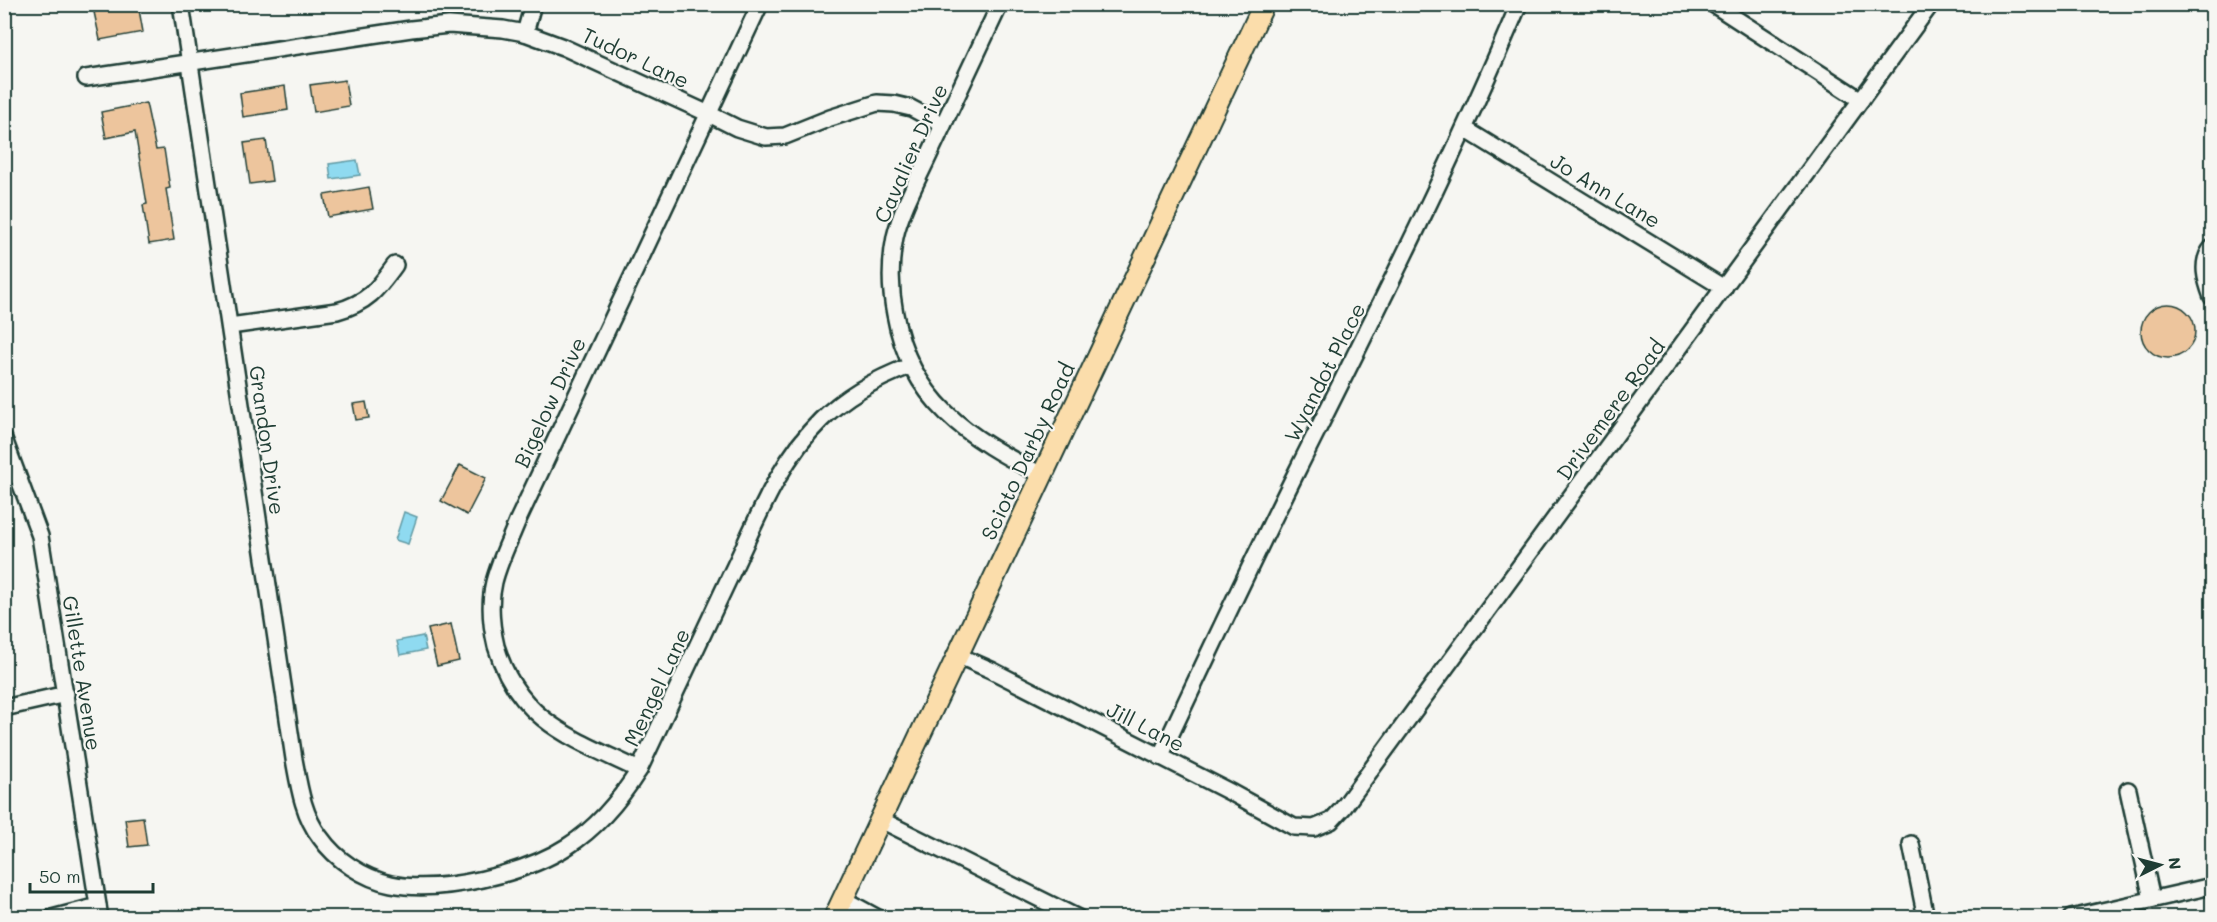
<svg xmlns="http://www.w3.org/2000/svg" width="2217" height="922" viewBox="0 0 2217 922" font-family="Mali,sans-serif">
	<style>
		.water { fill: #8fdaf0; stroke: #629ba5; stroke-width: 1.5 }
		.building { fill: #edc59d; stroke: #1f3d34; stroke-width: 1.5 }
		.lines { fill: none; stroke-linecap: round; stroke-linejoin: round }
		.minor-casing { stroke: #1f3d34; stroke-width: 20 }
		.major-casing { stroke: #1f3d34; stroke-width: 24 }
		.minor { stroke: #f6f6f2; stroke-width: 15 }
		.major { stroke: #fbddab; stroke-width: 20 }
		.labels { text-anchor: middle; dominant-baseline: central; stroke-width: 4.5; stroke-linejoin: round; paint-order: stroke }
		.street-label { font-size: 21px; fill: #1f3d34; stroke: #f6f6f2 }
	</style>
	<rect width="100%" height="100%" fill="#f6f6f2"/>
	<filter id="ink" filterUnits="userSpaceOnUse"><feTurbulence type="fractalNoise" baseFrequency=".0167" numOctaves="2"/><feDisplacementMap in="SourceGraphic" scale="12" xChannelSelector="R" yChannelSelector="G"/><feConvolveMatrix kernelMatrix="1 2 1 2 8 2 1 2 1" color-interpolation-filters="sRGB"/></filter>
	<g filter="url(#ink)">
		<!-- water -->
		<g class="water">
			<polygon points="357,160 360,175 331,179 329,164"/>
			<polygon points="404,512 417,517 408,544 395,540"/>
			<polygon points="423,636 426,650 400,655 397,641"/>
		</g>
		<!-- building -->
		<g class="building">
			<polygon points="133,4 138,4 143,32 100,40 94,12"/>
			<polygon points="345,80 349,106 314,112 310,85"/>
			<polygon points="285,86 288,110 243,117 240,93"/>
			<polygon points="146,103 156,150 164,149 170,188 166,189 174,240 149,244 143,205 147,204 135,132 106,138 101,112"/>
			<polygon points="266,140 272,181 250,184 244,143"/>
			<polygon points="369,187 373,209 328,217 324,195"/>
			<circle cx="2168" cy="331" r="27"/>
			<polygon points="366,402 369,418 356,420 353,404"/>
			<polygon points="460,465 486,478 467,515 441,501"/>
			<polygon points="451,624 459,661 437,666 428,629"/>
			<polygon points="143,817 147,845 129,847 125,819"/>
		</g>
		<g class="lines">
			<defs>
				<g id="minor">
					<path d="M181 4 294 759C299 786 303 815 320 837 336 860 363 878 391 884 441 894 525 874 568 846 598 827 620 800 639 770 670 704 701 638 732 572 757 520 779 461 821 420 846 395 878 378 910 366"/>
					<path d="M1000 4C977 54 953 103 930 153 918 179 901 210 895 237 890 262 890 289 895 314 910 400 968 438 1042 475"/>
					<polyline points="1713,4 1861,100"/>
					<polyline points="525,33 533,4"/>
					<polyline points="86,78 411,29 449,25 503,29 525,33 563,47 709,114 737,128 766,137 785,136 830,118 877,103 894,104 911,108 943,125"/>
					<polyline points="1465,129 1724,288"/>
					<path d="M2212 248C2200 262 2206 281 2212 297"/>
					<path d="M230 326 337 311C367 303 377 290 395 265"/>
					<polyline points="4,439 40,536 100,918"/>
					<polyline points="959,656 991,670 1232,793 1294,827 1314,828 1331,821 1343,808 1931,4"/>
					<polyline points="4,708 66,694"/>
					<path d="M1160 757C1205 661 1250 565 1297 471 1374 317 1452 163 1519 4"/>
					<path d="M639 770C575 739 518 722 496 646 491 625 489 603 494 582 499 562 509 542 517 522L760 4"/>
					<polyline points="2128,790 2152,899"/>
					<polyline points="881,820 1078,918"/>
					<polyline points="1911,844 1926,918"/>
					<polyline points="843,899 878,918"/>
					<polyline points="52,918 98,906"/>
					<polyline points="2071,918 2212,886"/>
				</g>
				<polyline id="major" points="834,918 1264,4"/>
			</defs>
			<!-- minor casing -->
			<use href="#minor" class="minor-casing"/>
			<!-- major casing -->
			<use href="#major" class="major-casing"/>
			<!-- minor -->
			<use href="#minor" class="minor"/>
			<!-- major -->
			<use href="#major" class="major"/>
		</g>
	</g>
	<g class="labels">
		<!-- street labels -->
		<g class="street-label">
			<text transform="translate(636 57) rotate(25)">Tudor Lane</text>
			<text transform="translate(910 153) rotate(-66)">Cavalier Drive</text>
			<text transform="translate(1606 190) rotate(31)">Jo Ann Lane</text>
			<text transform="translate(1324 372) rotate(-63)">Wyandot Place</text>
			<text transform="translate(549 402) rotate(-65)">Bigelow Drive</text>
			<text transform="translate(1610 409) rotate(-54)">Drivemere Road</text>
			<text transform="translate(268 440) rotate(82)">Grandon Drive</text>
			<text transform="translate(1027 451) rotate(-65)">Scioto Darby Road</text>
			<text transform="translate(83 673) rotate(81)">Gillette Avenue</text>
			<text transform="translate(656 687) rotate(-65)">Mengel Lane</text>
			<text transform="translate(1146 726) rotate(27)">Jill Lane</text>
		</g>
	</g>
	<!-- margin -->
	<rect width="2217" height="922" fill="none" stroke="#f6f6f2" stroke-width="24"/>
	<rect x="12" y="12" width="2193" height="898" fill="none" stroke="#1f3d34" stroke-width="2" filter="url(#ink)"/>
	<!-- north arrow -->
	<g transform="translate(2160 865) rotate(84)" stroke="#f6f6f2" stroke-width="4.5" paint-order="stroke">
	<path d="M0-4.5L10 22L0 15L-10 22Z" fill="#1f3d34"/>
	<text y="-9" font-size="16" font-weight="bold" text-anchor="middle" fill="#1f3d34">N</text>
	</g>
	<!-- scale -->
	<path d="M30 883v9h123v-9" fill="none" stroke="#1f3d34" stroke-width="3"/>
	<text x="39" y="883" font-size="18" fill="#1f3d34" stroke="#f6f6f2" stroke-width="4.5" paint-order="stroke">50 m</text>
</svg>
